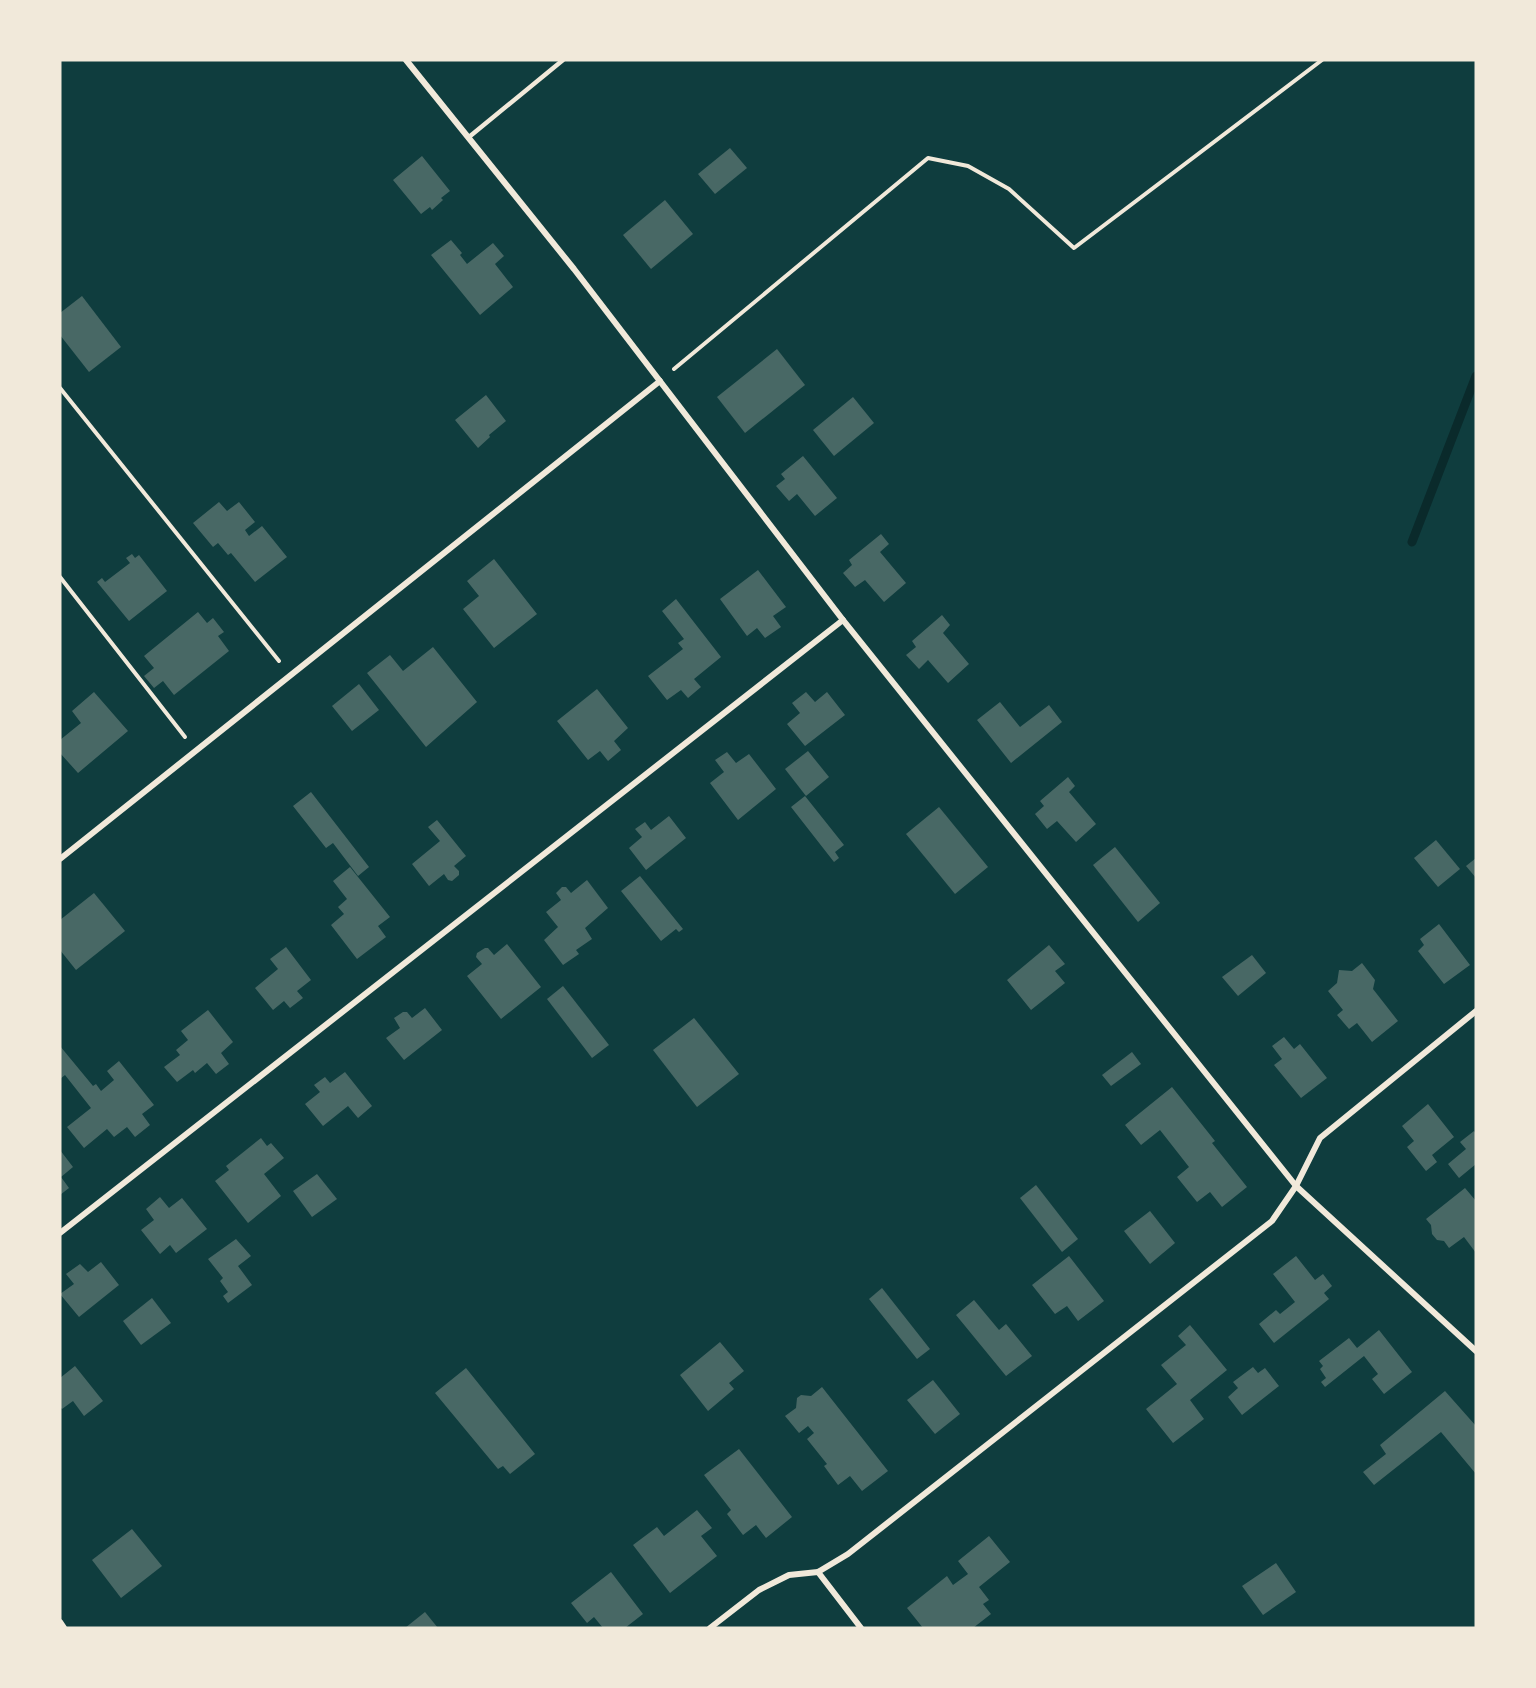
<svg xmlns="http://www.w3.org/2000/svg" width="1536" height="1688" viewBox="0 0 1536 1688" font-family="Figtree,sans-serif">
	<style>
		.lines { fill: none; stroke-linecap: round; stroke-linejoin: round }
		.stream { stroke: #0a2a2b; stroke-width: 9 }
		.building { fill: #486865 }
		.path { stroke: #f1e9da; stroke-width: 4 }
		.service { stroke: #f1e9da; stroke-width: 4.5 }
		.minor { stroke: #f1e9da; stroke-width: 6 }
	</style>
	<rect width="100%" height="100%" fill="#0f3d3e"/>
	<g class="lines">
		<!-- stream -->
		<polyline class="stream" points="1412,542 1476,376"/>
	</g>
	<!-- building -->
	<g class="building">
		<polygon points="730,148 747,168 715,194 698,174"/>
		<polygon points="422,156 450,191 441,198 443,200 432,210 430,207 421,214 393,180"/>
		<polygon points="665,200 693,234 651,269 623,235"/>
		<polygon points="451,240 462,253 460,255 467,264 493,243 504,256 495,264 513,287 480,315 431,255"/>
		<polygon points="82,296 121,347 89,372 60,335 60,313"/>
		<polygon points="777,349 805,385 745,433 717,397"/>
		<polygon points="486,395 506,421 489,435 490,437 478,448 455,420"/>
		<polygon points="853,397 874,423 834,456 813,430"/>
		<polygon points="803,456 837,498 815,516 797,494 789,501 776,486 785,479 781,474"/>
		<polygon points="219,502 227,511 239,502 255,522 245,530 249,536 262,526 287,557 255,582 231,553 228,555 218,543 213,547 193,523"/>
		<polygon points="881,534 889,544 880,552 906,583 884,602 865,580 855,587 843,573 852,565 849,560"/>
		<polygon points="132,554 135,558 139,555 167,591 129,621 97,582 102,578 105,582 130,563 126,558"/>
		<polygon points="494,559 537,614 494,648 463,609 479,596 467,581"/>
		<polygon points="758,570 786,607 773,616 781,627 765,638 757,628 747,636 720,599"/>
		<polygon points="676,599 721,657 694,679 701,687 688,698 681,690 667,700 648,676 683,649 678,643 684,639 662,611"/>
		<polygon points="198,612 207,623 213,618 224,632 218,636 229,651 174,695 163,681 154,688 144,676 154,668 144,656"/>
		<polygon points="942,615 950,625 943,633 969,664 948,683 928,660 919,669 906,655 916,647 912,641"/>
		<polygon points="433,647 477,702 426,747 367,673 390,655 403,671"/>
		<polygon points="359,684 379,710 352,731 332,706"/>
		<polygon points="597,689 628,728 614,741 621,750 608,761 600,751 588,760 557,721"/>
		<polygon points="94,692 128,731 78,773 60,753 60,740 81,723 72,711"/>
		<polygon points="806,692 815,702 827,692 845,715 805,746 787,724 800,713 792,703"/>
		<polygon points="1000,702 1020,727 1049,705 1062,722 1011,763 977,720"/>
		<polygon points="808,751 829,777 806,796 785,769"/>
		<polygon points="727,752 736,763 749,754 776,789 738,820 710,783 724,772 715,760"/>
		<polygon points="1068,777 1075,786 1069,792 1096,824 1076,842 1057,821 1047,829 1035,814 1044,806 1040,801"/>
		<polygon points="311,792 369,867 358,876 333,843 326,848 293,806"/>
		<polygon points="805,796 844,845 835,852 839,858 834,862 791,807"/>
		<polygon points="939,807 988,867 955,894 906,834"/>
		<polygon points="669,816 686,838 646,870 629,848 642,837 635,829 645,822 651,830"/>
		<polygon points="437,820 466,856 454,866 459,871 459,875 452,881 448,880 444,874 429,886 412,864 440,841 428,827"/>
		<polygon points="1436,840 1460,869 1438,887 1414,858"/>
		<polygon points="1115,847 1160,903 1138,922 1093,865"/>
		<polygon points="1476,858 1476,878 1466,866"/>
		<polygon points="350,867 390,917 378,926 386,937 357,959 331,925 344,914 338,907 347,899 333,881"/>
		<polygon points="640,876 683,929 679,932 676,929 661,941 621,891"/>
		<polygon points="587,880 608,908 585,928 592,939 576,950 579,954 563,965 544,940 558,927 546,912 561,900 556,893 562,887 566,887 571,893"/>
		<polygon points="94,893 125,931 76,970 60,950 60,920"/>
		<polygon points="1439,924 1470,965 1444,984 1418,951 1424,945 1420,939"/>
		<polygon points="507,944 541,987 501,1019 467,976 482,964 476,957 477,953 485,948 488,948 494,955"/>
		<polygon points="1049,945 1065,964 1055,971 1065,983 1031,1010 1007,980"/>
		<polygon points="286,947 311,980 297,991 303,998 290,1008 284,1001 273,1010 255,988 278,969 270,959"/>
		<polygon points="1252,955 1266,973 1238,996 1222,977"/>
		<polygon points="1362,963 1375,980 1373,989 1398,1021 1372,1042 1357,1023 1349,1029 1337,1015 1343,1010 1328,991 1337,983 1339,970 1352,971"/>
		<polygon points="563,986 609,1045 592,1058 547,999"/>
		<polygon points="425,1008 442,1030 404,1060 386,1038 400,1028 394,1018 403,1012 407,1012 412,1018"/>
		<polygon points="208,1010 233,1042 221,1053 229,1064 216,1074 207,1063 195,1073 193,1070 177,1082 164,1067 180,1055 176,1050 188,1040 181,1031"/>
		<polygon points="694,1018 739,1074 697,1107 653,1050"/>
		<polygon points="1284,1037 1294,1049 1300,1044 1327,1078 1301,1098 1274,1065 1282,1059 1272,1046"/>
		<polygon points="60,1046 93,1086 96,1084 101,1091 114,1080 107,1071 119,1061 154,1105 142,1114 150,1125 135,1137 127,1127 114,1137 107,1129 84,1148 67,1127 91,1108 65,1075 60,1079"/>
		<polygon points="1132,1052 1141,1064 1111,1086 1102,1075"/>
		<polygon points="345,1072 372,1106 358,1118 348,1106 323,1126 305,1104 320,1092 314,1085 325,1077 330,1083"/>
		<polygon points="1172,1087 1215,1141 1212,1143 1247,1187 1222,1207 1210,1192 1197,1202 1177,1177 1189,1167 1160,1130 1141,1145 1125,1125"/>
		<polygon points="1428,1104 1454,1137 1432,1155 1437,1162 1426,1171 1407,1147 1414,1141 1402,1126"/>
		<polygon points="1474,1131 1476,1134 1476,1164 1459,1178 1448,1164 1466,1149 1460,1142"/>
		<polygon points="261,1138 267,1146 271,1143 284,1158 264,1174 281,1196 248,1223 215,1181 229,1170 226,1166"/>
		<polygon points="60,1150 73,1167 61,1177 69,1188 60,1195"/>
		<polygon points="317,1174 337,1199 312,1217 293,1191"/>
		<polygon points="1036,1185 1078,1239 1062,1252 1020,1198"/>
		<polygon points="1465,1188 1476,1201 1476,1253 1464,1237 1449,1248 1444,1241 1437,1240 1432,1234 1431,1225 1426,1219"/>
		<polygon points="160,1197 169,1208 182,1198 207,1229 176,1253 170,1245 160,1254 141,1230 154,1220 146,1209"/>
		<polygon points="1150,1211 1175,1243 1150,1264 1124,1231"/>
		<polygon points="236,1239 251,1256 238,1266 252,1285 228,1303 223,1296 228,1292 220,1281 223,1278 208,1259"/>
		<polygon points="1069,1256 1104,1301 1078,1321 1067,1306 1055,1314 1032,1285"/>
		<polygon points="1296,1256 1315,1280 1323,1274 1332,1286 1324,1293 1329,1299 1274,1343 1259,1324 1276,1310 1280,1314 1295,1302 1273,1274"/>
		<polygon points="101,1262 119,1285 79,1317 60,1294 74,1284 66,1274 80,1264 88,1272"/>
		<polygon points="882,1288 930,1349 917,1359 869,1299"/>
		<polygon points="152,1298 171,1323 141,1345 123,1321"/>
		<polygon points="974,1300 999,1330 1006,1324 1032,1356 1006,1376 956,1315"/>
		<polygon points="1190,1325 1227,1370 1190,1400 1204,1419 1173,1443 1146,1409 1177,1384 1161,1365 1186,1345 1178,1336"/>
		<polygon points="1379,1330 1412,1372 1384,1394 1372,1379 1378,1374 1364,1356 1325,1387 1321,1382 1326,1378 1320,1369 1323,1366 1319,1361 1349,1338 1357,1348"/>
		<polygon points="720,1342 744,1371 729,1383 734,1389 708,1411 680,1375"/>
		<polygon points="75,1366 103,1401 84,1416 73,1401 62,1409 60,1407 60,1378"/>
		<polygon points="1253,1367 1258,1373 1265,1368 1279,1386 1242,1415 1228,1397 1238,1388 1233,1382"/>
		<polygon points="466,1368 535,1454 510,1474 503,1466 498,1469 435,1393"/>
		<polygon points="933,1380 960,1414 935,1434 907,1400"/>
		<polygon points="822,1387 888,1471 862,1491 850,1476 838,1485 824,1466 827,1464 807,1439 814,1433 808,1426 799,1433 785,1416 796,1408 797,1398 801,1395 811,1396"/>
		<polygon points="1445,1391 1476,1426 1476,1474 1441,1432 1374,1485 1363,1472 1386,1454 1380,1445"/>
		<polygon points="739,1449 792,1517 766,1538 756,1525 743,1535 727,1514 731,1510 704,1475"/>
		<polygon points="697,1510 712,1528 701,1536 717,1556 670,1593 633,1545 657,1527 664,1536"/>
		<polygon points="132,1529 162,1566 121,1598 92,1560"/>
		<polygon points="989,1536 1010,1562 979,1587 989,1600 983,1604 991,1614 973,1628 923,1628 907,1608 947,1576 953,1585 968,1574 958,1561"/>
		<polygon points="1276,1563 1296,1592 1263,1615 1242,1586"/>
		<polygon points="611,1572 643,1614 625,1628 603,1628 594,1617 587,1623 571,1603"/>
		<polygon points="425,1612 438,1628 405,1628"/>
	</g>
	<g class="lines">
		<!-- path -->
		<g class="path">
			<polyline points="674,369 928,158 968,166 1009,189 1074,248 1322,60"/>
			<polyline points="60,388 279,661"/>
			<polyline points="60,577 185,737"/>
		</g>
		<!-- service -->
		<polyline class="service" points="469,137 563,60"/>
		<!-- minor -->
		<g class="minor">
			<polyline points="406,60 574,269 843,620 1296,1186 1476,1351"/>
			<polyline points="60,859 660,381"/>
			<polyline points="60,1233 843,620"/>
			<polyline points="818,1572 861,1628"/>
			<polyline points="60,1622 64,1628"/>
			<polyline points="710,1628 759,1590 789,1575 818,1572 848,1554 1272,1221 1296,1186 1320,1138 1476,1011"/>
		</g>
	</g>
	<!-- border -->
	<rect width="1536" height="1688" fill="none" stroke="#f1e9da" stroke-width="123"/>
</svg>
